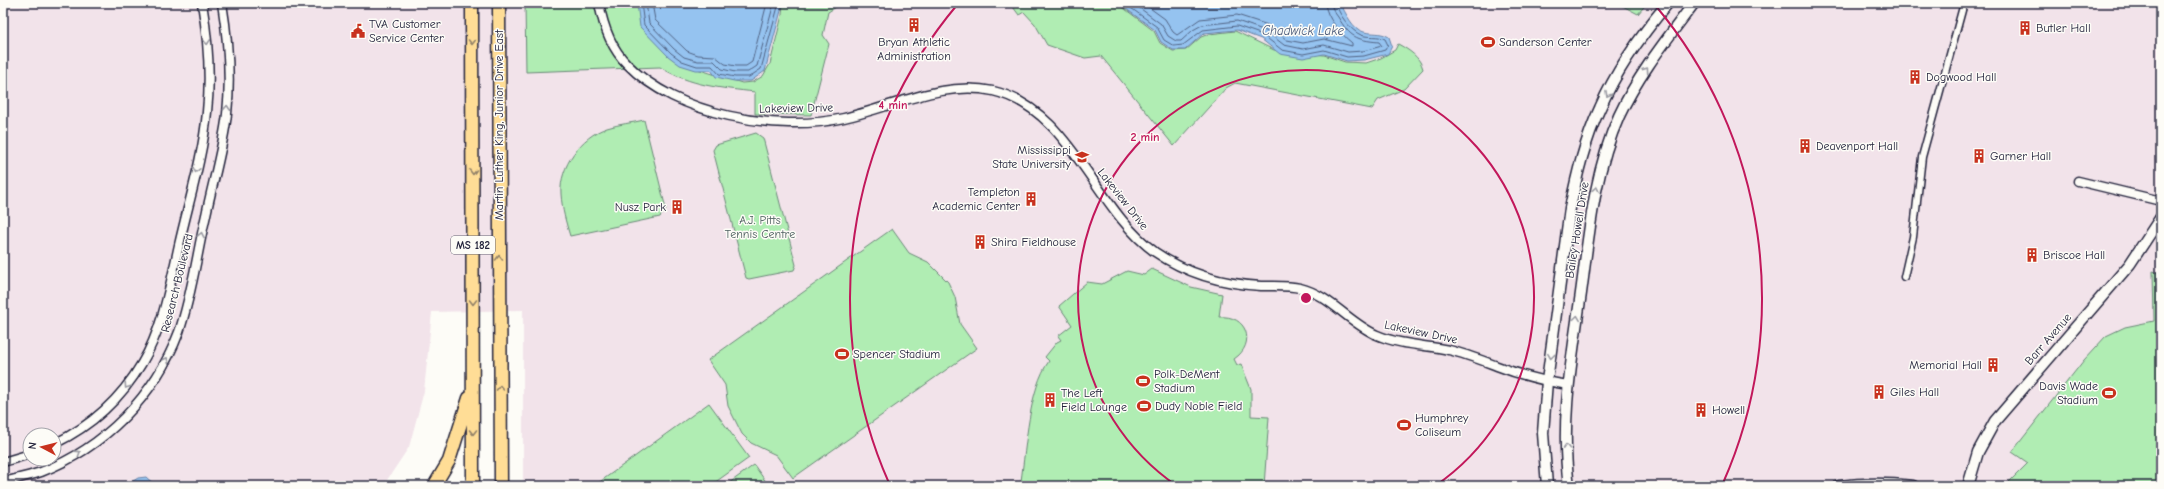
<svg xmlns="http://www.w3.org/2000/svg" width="2164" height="489" viewBox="0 0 2164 489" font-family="'Comic Neue',sans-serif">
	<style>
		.built { fill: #f2e3ea; fill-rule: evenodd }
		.green { fill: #b0edb3; stroke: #698877 }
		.water { fill: #95c3f0; stroke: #6783a8 }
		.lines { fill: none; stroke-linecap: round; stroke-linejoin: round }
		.shore { stroke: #506283; stroke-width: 1 }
		.pedestrian-casing { stroke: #22223b; stroke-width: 9 }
		.minor-casing { stroke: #22223b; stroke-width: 11 }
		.tertiary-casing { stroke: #22223b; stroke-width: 13 }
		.primary-casing { stroke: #22223b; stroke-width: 15 }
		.pedestrian { stroke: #fdfcf7; stroke-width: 6 }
		.minor { stroke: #fdfcf7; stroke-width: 8 }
		.tertiary { stroke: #fdfcf7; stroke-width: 10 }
		.primary { stroke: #ffdd96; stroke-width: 12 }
		.oneway { stroke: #9a9aa2 }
		.oneway2 { stroke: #908068 }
		.ring { fill: none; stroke: #c2185b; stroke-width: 2 }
		.labels { text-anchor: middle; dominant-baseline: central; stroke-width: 3; stroke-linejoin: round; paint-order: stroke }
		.shield { fill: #fdfcf7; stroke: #646373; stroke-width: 1 }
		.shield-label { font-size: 11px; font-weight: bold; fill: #22223b }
		.poi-label { font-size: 12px; fill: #22223b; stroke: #fdfcf7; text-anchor: start }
		.street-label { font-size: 12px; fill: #22223b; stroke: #fdfcf7 }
		.park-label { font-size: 12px; fill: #4d5f5f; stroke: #fdfcf7 }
		.water-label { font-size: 13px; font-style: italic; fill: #4a5a7a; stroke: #fdfcf7 }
		.centre { fill: #c2185b; stroke: #fdfcf7; stroke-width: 2 }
		.ring-label { font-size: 12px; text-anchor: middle; font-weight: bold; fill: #c2185b; stroke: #fdfcf7; stroke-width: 3; stroke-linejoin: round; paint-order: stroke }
	</style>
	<rect width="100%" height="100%" fill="#fdfcf7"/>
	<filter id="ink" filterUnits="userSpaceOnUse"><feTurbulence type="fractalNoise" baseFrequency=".025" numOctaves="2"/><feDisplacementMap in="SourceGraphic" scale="8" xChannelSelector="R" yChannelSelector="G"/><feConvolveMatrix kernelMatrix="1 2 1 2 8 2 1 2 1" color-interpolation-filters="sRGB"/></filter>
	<g filter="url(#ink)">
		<!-- built -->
		<path class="built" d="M3 3H2161V486H523V310L432 312 424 391 409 447 383 486H3ZM30 435H54V459H30Z"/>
		<!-- green -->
		<g class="green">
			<path d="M525 3H638L681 64 742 83 753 82 763 76 770 64 782 15 783 3H843L828 12 823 35 829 44 811 115 755 114V92C721 88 690 86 660 67L526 72Z"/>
			<path d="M1010 3H1117L1154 31 1160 43 1173 51 1186 50 1201 37 1209 34 1235 31 1274 50 1324 55 1345 62 1366 63 1381 58 1395 50 1398 44C1409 50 1420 57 1423 69L1404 89 1378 100 1372 109 1235 83 1226 88 1174 146 1101 56 1085 58 1047 45 1035 24 1024 12 1019 15Z"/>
			<polygon points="1617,3 1647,3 1638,14"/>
			<path d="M644 120 666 209 660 217 570 236C566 223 562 209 561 194 559 167 581 136 607 128 619 124 632 123 644 120Z"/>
			<polygon points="756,133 763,138 796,265 794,270 749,279 746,278 713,150 716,145"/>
			<polygon points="892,229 909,253 928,262 948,282 955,297 960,324 977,348 793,478 776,455 751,443 742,434 728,406 725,385 708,360"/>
			<path d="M1152 269 1191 287 1222 294 1219 317C1247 314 1257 344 1234 359L1237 365 1241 364 1251 389V416L1269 417 1264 486H1039L1021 481C1026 446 1029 389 1049 361L1045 357 1057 342 1061 340 1058 336 1072 325 1059 306 1087 282 1102 284 1127 271 1144 275Z"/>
			<polygon points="2153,271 2161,274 2161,486 2053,486 2051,481 2048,486 2015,486 2009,482 2028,463 2012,452 2084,360 2106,336 2125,327 2154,321"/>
			<polygon points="709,403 749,458 710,486 594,486"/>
			<polygon points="754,465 769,486 725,486"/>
		</g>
		<!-- water -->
		<g class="water">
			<polygon points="637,3 783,3 765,71 751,81 734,81 716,77 711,70 696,70 680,65 668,56 640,27"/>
			<path d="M1118 3H1340C1346 13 1352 29 1364 32 1373 34 1381 32 1389 37L1392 46 1388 54 1364 60 1347 61 1324 54 1303 58 1280 54 1261 39 1237 30 1204 33 1185 50H1173L1161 42 1155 30Z"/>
			<polygon points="146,477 156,486 125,486 138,478"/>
		</g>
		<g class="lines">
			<!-- shore -->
			<g class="shore">
				<polyline points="641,3 644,25 671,53 682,61 697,66 712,66 719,74 735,77 749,77 761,69 779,3"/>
				<polyline points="646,3 649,23 674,49 684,57 698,61 714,61 722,69 735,72 748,72 757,66 774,3"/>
				<polyline points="652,3 655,20 687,51 698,55 715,56 725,64 736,66 746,66 752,62 767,3"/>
				<path d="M1124 3 1157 27 1164 40 1174 46 1183 45 1203 30 1237 26 1263 35 1282 50 1303 54 1324 50 1347 57 1364 56 1385 50 1388 45 1385 39C1378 35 1369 38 1361 35 1351 31 1338 14 1336 3"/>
				<path d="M1133 3 1161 24 1168 36 1176 41H1181L1193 30 1202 25 1237 21 1266 31 1284 45 1303 49 1324 45 1348 52 1363 51 1382 46 1379 42C1356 40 1350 37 1338 17 1335 13 1332 9 1331 3"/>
				<path d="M1143 3 1165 19 1173 32 1177 35 1200 19 1237 15 1268 25 1287 40 1303 43 1324 39 1352 46V43C1341 34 1326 18 1325 3"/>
			</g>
			<defs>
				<polyline id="pedestrian" points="1904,277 1913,237 1922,157 1964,3"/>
				<g id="minor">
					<path d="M599 3C603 25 611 48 627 64 676 115 777 133 844 118 893 107 943 80 993 91 1071 109 1094 208 1155 252 1187 274 1222 284 1261 286 1274 286 1288 285 1300 288 1330 295 1350 324 1377 335 1400 345 1425 345 1449 350 1466 354 1481 360 1497 366 1520 375 1544 381 1568 385"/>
					<polyline points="2078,181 2161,201"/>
					<path d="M54 444C91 426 121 399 142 363 163 328 170 285 179 245 189 201 203 156 207 112 211 75 208 39 202 3"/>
					<polyline points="3,462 30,454"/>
					<path d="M3 482C15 479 29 476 41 472 104 448 155 396 179 332 192 295 197 253 206 215 213 181 223 148 227 114 231 77 228 40 222 3"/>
				</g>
				<g id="tertiary">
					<path d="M1547 486 1543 433 1547 381 1570 208C1577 174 1585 140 1600 108 1616 71 1642 34 1668 3"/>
					<path d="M1569 486C1560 421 1572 358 1581 293 1589 234 1594 172 1619 116 1638 75 1667 39 1694 3"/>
					<path d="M1839 486C1864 483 1887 483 1913 486"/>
					<polyline points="1968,486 1978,452 1995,421 2130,264 2161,217"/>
				</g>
				<g id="primary">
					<polyline points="472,3 473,486"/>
					<polyline points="499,3 501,486"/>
					<polyline points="434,486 449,461 469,398"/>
				</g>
			</defs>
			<!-- pedestrian casing -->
			<use href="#pedestrian" class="pedestrian-casing"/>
			<!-- minor casing -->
			<use href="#minor" class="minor-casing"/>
			<!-- tertiary casing -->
			<use href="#tertiary" class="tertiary-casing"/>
			<!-- primary casing -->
			<use href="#primary" class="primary-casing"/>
			<!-- pedestrian -->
			<use href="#pedestrian" class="pedestrian"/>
			<!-- minor -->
			<use href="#minor" class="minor"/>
			<!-- tertiary -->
			<use href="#tertiary" class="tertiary"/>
			<!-- primary -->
			<use href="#primary" class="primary"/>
		</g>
		<!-- one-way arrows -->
		<defs><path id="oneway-chevron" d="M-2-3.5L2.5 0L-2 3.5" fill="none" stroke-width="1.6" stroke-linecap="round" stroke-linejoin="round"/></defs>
		<g class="oneway">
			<use href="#oneway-chevron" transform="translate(207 42) rotate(87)"/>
			<use href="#oneway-chevron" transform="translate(1646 70) rotate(-55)"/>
			<use href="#oneway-chevron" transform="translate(1608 94) rotate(119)"/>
			<use href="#oneway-chevron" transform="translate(227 108) rotate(-87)"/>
			<use href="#oneway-chevron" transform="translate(196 170) rotate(103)"/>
			<use href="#oneway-chevron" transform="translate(1596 189) rotate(-79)"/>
			<use href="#oneway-chevron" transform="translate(201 235) rotate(-78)"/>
			<use href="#oneway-chevron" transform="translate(1577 318) rotate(-82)"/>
			<use href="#oneway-chevron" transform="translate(1551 356) rotate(97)"/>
			<use href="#oneway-chevron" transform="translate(166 360) rotate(-65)"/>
			<use href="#oneway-chevron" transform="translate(127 386) rotate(124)"/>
			<use href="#oneway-chevron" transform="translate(1566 447) rotate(-93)"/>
			<use href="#oneway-chevron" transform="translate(78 453) rotate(-32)"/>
		</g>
		<g class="oneway2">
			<use href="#oneway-chevron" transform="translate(472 42) rotate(90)"/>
			<use href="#oneway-chevron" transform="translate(473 172) rotate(90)"/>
			<use href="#oneway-chevron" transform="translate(499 258) rotate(-90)"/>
			<use href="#oneway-chevron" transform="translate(473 302) rotate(90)"/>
			<use href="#oneway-chevron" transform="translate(500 388) rotate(-91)"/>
			<use href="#oneway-chevron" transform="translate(473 432) rotate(90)"/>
		</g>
	</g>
	<!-- distance rings -->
	<g class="ring">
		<path d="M1177 486A228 228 0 1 1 1435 486"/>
		<path d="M889 483A456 456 0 0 1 957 5M1655 5A456 456 0 0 1 1723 483"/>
	</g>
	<!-- icons -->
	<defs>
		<symbol id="building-bare" viewBox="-9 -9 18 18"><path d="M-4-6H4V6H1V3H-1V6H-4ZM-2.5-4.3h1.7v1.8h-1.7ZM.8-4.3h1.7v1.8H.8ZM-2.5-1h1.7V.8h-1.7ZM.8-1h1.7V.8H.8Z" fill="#c8321e" stroke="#fdfcf7" stroke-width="2.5" paint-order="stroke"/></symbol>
		<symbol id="civic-bare" viewBox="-9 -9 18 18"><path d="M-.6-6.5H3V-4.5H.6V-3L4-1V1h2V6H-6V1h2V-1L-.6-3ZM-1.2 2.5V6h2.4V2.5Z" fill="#c8321e" stroke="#fdfcf7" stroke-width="2.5" paint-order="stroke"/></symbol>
		<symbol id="stadium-bare" viewBox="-9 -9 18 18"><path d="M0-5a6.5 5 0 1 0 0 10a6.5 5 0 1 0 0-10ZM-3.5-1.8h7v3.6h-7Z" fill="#c8321e" stroke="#fdfcf7" stroke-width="2.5" paint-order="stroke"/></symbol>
		<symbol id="university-bare" viewBox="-9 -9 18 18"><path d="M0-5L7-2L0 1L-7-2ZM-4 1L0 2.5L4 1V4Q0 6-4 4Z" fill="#c8321e" stroke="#fdfcf7" stroke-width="2.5" paint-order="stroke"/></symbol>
	</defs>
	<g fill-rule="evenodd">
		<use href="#building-bare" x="904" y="15" width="20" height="20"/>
		<use href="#building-bare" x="2015" y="18" width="20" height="20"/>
		<use href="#civic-bare" x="348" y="21" width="20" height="20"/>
		<use href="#stadium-bare" x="1478" y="32" width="20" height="20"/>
		<use href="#building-bare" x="1905" y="67" width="20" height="20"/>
		<use href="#building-bare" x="1795" y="136" width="20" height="20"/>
		<use href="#building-bare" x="1969" y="146" width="20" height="20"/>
		<use href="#university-bare" x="1072" y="147" width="20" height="20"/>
		<use href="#building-bare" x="1021" y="189" width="20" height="20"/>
		<use href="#building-bare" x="667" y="197" width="20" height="20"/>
		<use href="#building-bare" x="970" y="232" width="20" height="20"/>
		<use href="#building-bare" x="2022" y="245" width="20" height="20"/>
		<use href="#stadium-bare" x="832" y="344" width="20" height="20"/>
		<use href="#building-bare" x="1983" y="355" width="20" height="20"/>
		<use href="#stadium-bare" x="1133" y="371" width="20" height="20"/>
		<use href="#building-bare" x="1869" y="382" width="20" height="20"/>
		<use href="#stadium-bare" x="2099" y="383" width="20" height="20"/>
		<use href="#building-bare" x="1040" y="390" width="20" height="20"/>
		<use href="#stadium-bare" x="1134" y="396" width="20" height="20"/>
		<use href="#building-bare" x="1691" y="400" width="20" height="20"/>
		<use href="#stadium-bare" x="1394" y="415" width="20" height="20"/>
	</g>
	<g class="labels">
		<!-- shield labels -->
		<rect class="shield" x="451" y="236" width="44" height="18" rx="3"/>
		<g class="shield-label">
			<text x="473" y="245">MS 182</text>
		</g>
		<!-- poi labels -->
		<g class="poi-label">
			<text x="369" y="24">TVA Customer<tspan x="369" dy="14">Service Center</tspan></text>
			<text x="2036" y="28">Butler Hall</text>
			<text x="914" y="42" text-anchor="middle">Bryan Athletic<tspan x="914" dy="14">Administration</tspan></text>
			<text x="1499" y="42">Sanderson Center</text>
			<text x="1926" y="77">Dogwood Hall</text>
			<text x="1816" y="146">Deavenport Hall</text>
			<text x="1071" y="150" text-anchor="end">Mississippi<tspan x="1071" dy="14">State University</tspan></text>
			<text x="1990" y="156">Garner Hall</text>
			<text x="1020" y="192" text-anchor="end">Templeton<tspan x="1020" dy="14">Academic Center</tspan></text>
			<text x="666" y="207" text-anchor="end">Nusz Park</text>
			<text x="991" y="242">Shira Fieldhouse</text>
			<text x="2043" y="255">Briscoe Hall</text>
			<text x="853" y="354">Spencer Stadium</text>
			<text x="1982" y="365" text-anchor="end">Memorial Hall</text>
			<text x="1154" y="374">Polk-DeMent<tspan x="1154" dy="14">Stadium</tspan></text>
			<text x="2098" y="386" text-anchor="end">Davis Wade<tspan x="2098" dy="14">Stadium</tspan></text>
			<text x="1890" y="392">Giles Hall</text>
			<text x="1061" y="393">The Left<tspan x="1061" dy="14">Field Lounge</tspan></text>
			<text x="1155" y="406">Dudy Noble Field</text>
			<text x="1712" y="410">Howell</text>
			<text x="1415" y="418">Humphrey<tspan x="1415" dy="14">Coliseum</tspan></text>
		</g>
		<!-- street labels -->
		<g class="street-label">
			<text transform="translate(796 108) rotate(-1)">Lakeview Drive</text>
			<text transform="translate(499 125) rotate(-90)">Martin Luther King, Junior Drive East</text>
			<text transform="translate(1123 199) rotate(52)">Lakeview Drive</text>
			<text transform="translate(1577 230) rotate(-81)">Bailey Howell Drive</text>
			<text transform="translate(177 283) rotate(-76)">Research Boulevard</text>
			<text transform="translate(1421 332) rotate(12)">Lakeview Drive</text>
			<text transform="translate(2048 339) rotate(-49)">Barr Avenue</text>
		</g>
		<!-- park labels -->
		<g class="park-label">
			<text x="760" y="220">A.J. Pitts<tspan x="760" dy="14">Tennis Centre</tspan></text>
		</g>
		<!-- water labels -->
		<g class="water-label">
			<text x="1303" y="30">Chadwick Lake</text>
		</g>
	</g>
	<circle cx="1306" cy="298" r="6" class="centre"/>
	<g class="ring-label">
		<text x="893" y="109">4 min</text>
		<text x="1145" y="141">2 min</text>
	</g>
	<!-- margin -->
	<rect width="2164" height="489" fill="none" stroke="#fdfcf7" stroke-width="16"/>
	<rect x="8" y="8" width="2148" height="473" fill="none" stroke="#22223b" stroke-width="1.5" filter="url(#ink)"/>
	<!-- north arrow -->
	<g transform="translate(42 447) rotate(277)"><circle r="19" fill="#fdfcf7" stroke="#a5a5ac"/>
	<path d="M0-3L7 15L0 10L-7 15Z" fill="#c8321e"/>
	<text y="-6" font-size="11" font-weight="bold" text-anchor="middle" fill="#22223b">N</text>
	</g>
</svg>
